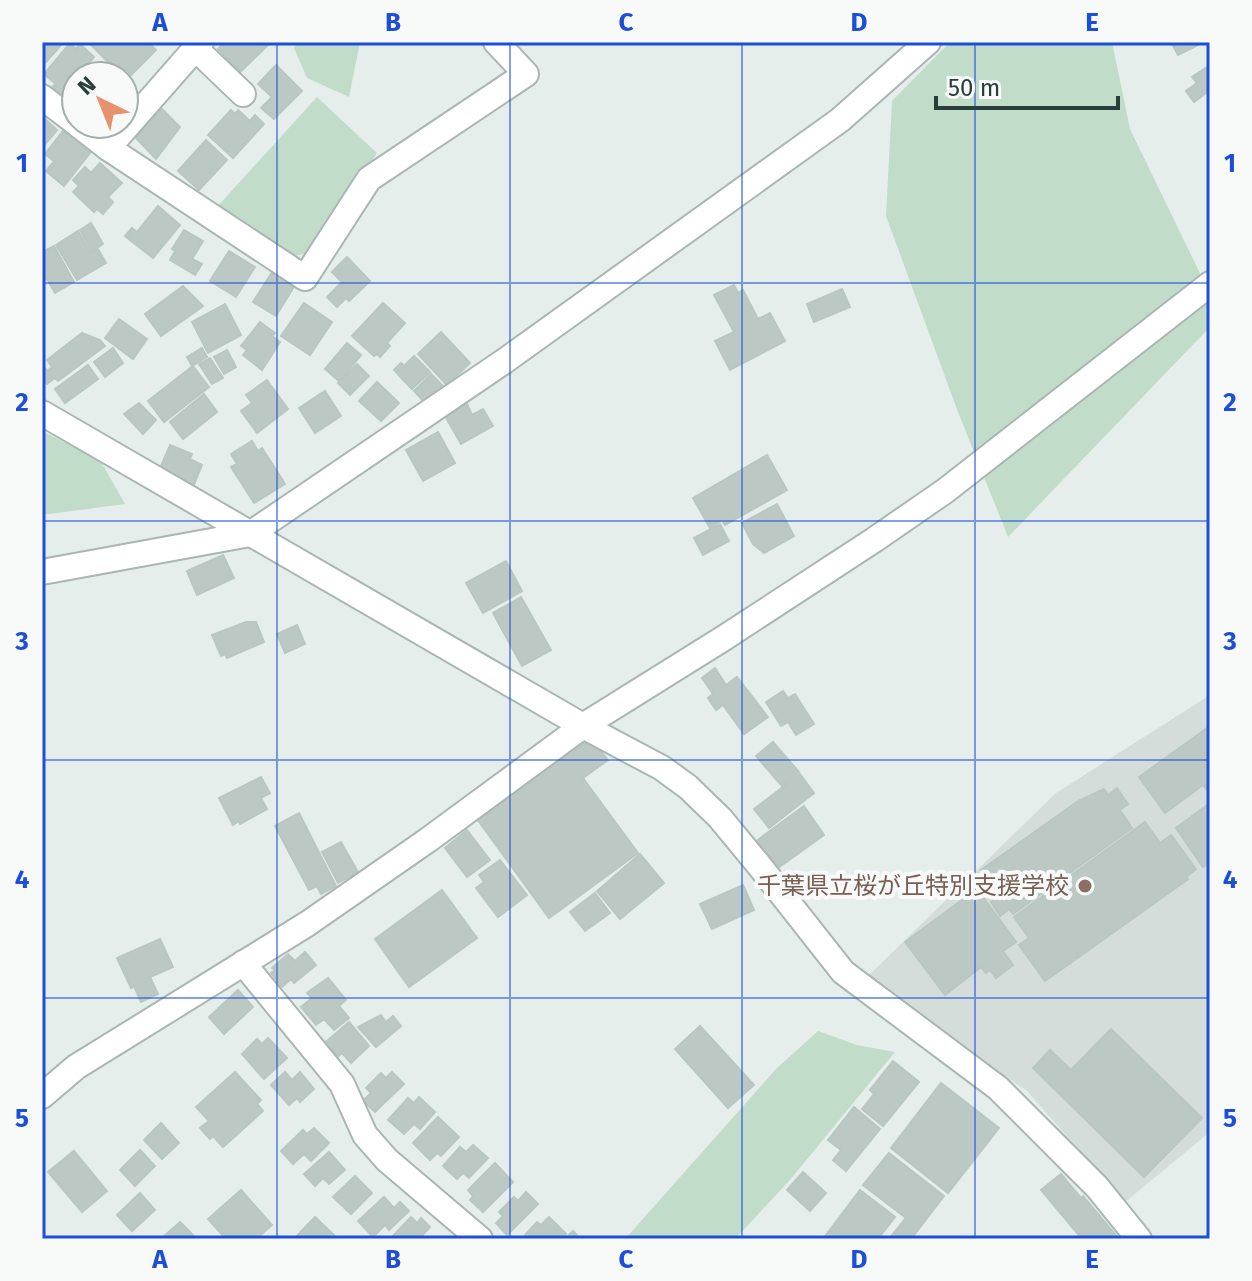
<svg xmlns="http://www.w3.org/2000/svg" width="1252" height="1281" viewBox="0 0 1252 1281" font-family="'Fira Sans','Noto Sans JP',sans-serif">
	<style>
		.built { fill: #d4ddda }
		.green { fill: #c2dcca }
		.building { fill: #bcc8c4; stroke: #b9c7c2; stroke-width: 2 }
		.lines { fill: none; stroke-linecap: round; stroke-linejoin: round }
		.minor-casing { stroke: #a9b6b2; stroke-width: 28 }
		.minor { stroke: #fff; stroke-width: 24 }
		.grid { fill: none; stroke: #1d4ed8; stroke-width: 2; stroke-opacity: 0.55 }
		.education-dot { fill: #8d6e63; stroke: #f7faf9; stroke-width: 3 }
		.labels { text-anchor: middle; dominant-baseline: central; stroke-width: 8; stroke-linejoin: round; paint-order: stroke }
		.education-label { font-size: 24px; fill: #785e54; stroke: #f7faf9; text-anchor: end }
		.neatline { fill: none; stroke: #1d4ed8; stroke-width: 3 }
		.grid-label { font-size: 26px; text-anchor: middle; font-weight: bold; fill: #1d4ed8 }
	</style>
	<rect width="100%" height="100%" fill="#e6eeeb"/>
	<!-- built -->
	<polygon class="built" points="1210,695 1210,1132 1125,1202 1027,1091 864,980 1056,793"/>
	<!-- green -->
	<g class="green">
		<polygon points="296,42 360,42 349,97 307,78 294,48"/>
		<polygon points="950,42 1112,42 1130,129 1210,294 1210,327 1008,537 958,412 886,216 892,101"/>
		<polygon points="317,97 377,153 313,252 295,256 217,207"/>
		<polygon points="42,431 100,460 125,504 42,515"/>
		<polygon points="818,1031 857,1045 895,1052 790,1180 735,1239 625,1239 776,1069"/>
	</g>
	<!-- building -->
	<g class="building">
		<polygon points="42,42 64,42 46,62 42,58"/>
		<polygon points="94,42 148,42 156,50 131,75 127,70 121,75 91,45"/>
		<polygon points="225,42 265,42 268,45 240,72 218,49"/>
		<polygon points="1171,42 1204,42 1178,55"/>
		<polygon points="70,43 76,49 80,44 94,57 88,64 93,68 86,76 76,76 76,94 67,103 52,87 56,84 44,74"/>
		<polygon points="276,65 302,91 274,119 261,108 272,97 258,84"/>
		<polygon points="1210,65 1210,90 1194,102 1186,91 1197,83 1192,77"/>
		<polygon points="105,70 109,74 114,70 119,76 99,76"/>
		<polygon points="42,108 49,114 45,119 57,130 42,148"/>
		<polygon points="161,108 180,127 156,159 135,137"/>
		<polygon points="231,110 235,114 238,110 250,121 255,115 264,124 233,158 208,135"/>
		<polygon points="63,131 90,153 64,186 46,171 54,161 45,154"/>
		<polygon points="206,140 227,160 199,190 178,171"/>
		<polygon points="100,163 122,183 108,197 113,202 103,214 97,209 94,212 73,192 79,186 73,180 85,167 91,173"/>
		<polygon points="158,206 180,225 153,258 125,236 132,228 137,232"/>
		<polygon points="91,223 103,244 92,251 80,230"/>
		<polygon points="184,230 203,241 192,259 202,264 195,275 170,260 175,251 172,249"/>
		<polygon points="78,231 91,253 98,249 106,263 77,280 56,245"/>
		<polygon points="54,246 74,282 55,293 47,279 42,282 42,252"/>
		<polygon points="229,251 255,267 236,297 210,281"/>
		<polygon points="347,257 370,281 349,301 346,298 337,307 327,297 342,282 332,272"/>
		<polygon points="273,271 295,285 276,316 253,302"/>
		<polygon points="734,285 738,293 743,290 758,319 770,313 785,341 730,370 715,341 734,332 714,295"/>
		<polygon points="183,286 203,306 161,336 145,314"/>
		<polygon points="842,289 850,307 814,322 807,304"/>
		<polygon points="304,303 332,322 310,355 281,336"/>
		<polygon points="383,303 405,323 387,343 390,346 380,357 377,354 374,356 352,336"/>
		<polygon points="225,304 241,335 208,353 192,322"/>
		<polygon points="119,319 147,339 133,359 105,338"/>
		<polygon points="260,322 275,333 272,336 280,342 262,370 243,355 247,350 241,346"/>
		<polygon points="441,332 470,363 447,385 418,354"/>
		<polygon points="82,333 100,340 105,346 58,381 55,378 47,384 42,378 42,369 45,368 47,371 52,367 47,360"/>
		<polygon points="347,343 361,355 339,381 325,369"/>
		<polygon points="113,348 123,363 105,377 94,362"/>
		<polygon points="202,348 207,357 192,366 187,357"/>
		<polygon points="227,350 236,367 224,374 214,357"/>
		<polygon points="414,356 430,372 412,389 394,370 401,363 404,366"/>
		<polygon points="210,358 223,378 212,384 199,364"/>
		<polygon points="357,364 369,376 350,395 338,383"/>
		<polygon points="88,365 98,379 65,403 55,389"/>
		<polygon points="193,366 209,387 164,422 148,401"/>
		<polygon points="431,374 445,388 427,405 414,391"/>
		<polygon points="267,380 288,409 257,433 241,411 252,403 246,395"/>
		<polygon points="377,382 399,403 381,421 359,401"/>
		<polygon points="325,391 341,416 315,433 299,408"/>
		<polygon points="204,394 217,412 183,439 170,422"/>
		<polygon points="139,403 156,420 143,434 124,414"/>
		<polygon points="467,404 472,415 483,409 493,426 461,444 445,416"/>
		<polygon points="438,432 455,463 423,481 406,450"/>
		<polygon points="252,441 258,451 262,448 285,484 254,503 231,467 237,464 231,454"/>
		<polygon points="170,445 192,454 190,459 202,465 191,492 156,478"/>
		<polygon points="767,455 787,490 725,525 722,520 710,528 693,498"/>
		<polygon points="777,504 794,536 764,553 753,544 742,523"/>
		<polygon points="720,524 729,541 703,555 694,538"/>
		<polygon points="223,555 234,578 197,595 187,571"/>
		<polygon points="506,561 522,591 483,613 466,583"/>
		<polygon points="521,597 551,650 522,666 493,613"/>
		<polygon points="246,622 256,622 264,642 227,658 225,654 221,656 212,635"/>
		<polygon points="297,625 305,644 285,653 277,634"/>
		<polygon points="715,668 726,685 737,677 768,717 744,734 723,705 716,710 708,698 713,694 702,678"/>
		<polygon points="783,691 788,698 795,694 814,724 796,735 788,722 781,726 766,702"/>
		<polygon points="1210,726 1210,794 1203,785 1165,813 1139,777"/>
		<polygon points="773,742 799,772 782,786 756,756"/>
		<polygon points="583,744 595,744 608,760 583,778 638,853 549,918 477,819 567,753 569,755"/>
		<polygon points="800,774 814,793 769,828 754,809"/>
		<polygon points="261,777 270,793 261,798 267,809 240,824 239,821 233,825 219,798"/>
		<polygon points="1117,788 1128,804 1120,810 1132,828 1013,914 1009,909 1000,916 991,902 1000,896 981,870 1078,801 1104,789 1108,795"/>
		<polygon points="1210,803 1210,862 1203,867 1176,828"/>
		<polygon points="804,806 824,835 775,870 755,842"/>
		<polygon points="299,813 336,886 321,894 317,886 309,890 275,826"/>
		<polygon points="1145,822 1160,843 1171,835 1196,869 1186,877 1188,879 1045,981 1019,945 1029,938 1014,917"/>
		<polygon points="467,830 490,860 467,877 445,848"/>
		<polygon points="341,842 358,872 338,883 322,852"/>
		<polygon points="640,854 664,883 620,919 597,891"/>
		<polygon points="500,860 527,895 498,917 476,888 484,882 479,875"/>
		<polygon points="743,885 754,910 712,929 700,904"/>
		<polygon points="977,889 1016,942 1003,951 1013,965 996,978 990,970 986,973 981,967 945,995 905,942"/>
		<polygon points="442,890 477,938 409,987 375,939"/>
		<polygon points="595,893 610,913 585,931 570,912"/>
		<polygon points="160,939 173,967 150,977 158,994 141,1002 134,986 131,988 117,958"/>
		<polygon points="305,952 316,965 294,983 291,979 282,987 271,973 275,970 272,968 288,954 295,961"/>
		<polygon points="328,978 346,1000 339,1006 349,1018 334,1030 324,1019 316,1025 301,1007 312,998 307,993"/>
		<polygon points="238,990 253,1007 224,1034 209,1017"/>
		<polygon points="381,1015 386,1022 393,1016 401,1026 376,1047 358,1027"/>
		<polygon points="349,1022 369,1046 351,1063 342,1053 333,1061 320,1047"/>
		<polygon points="700,1026 754,1085 728,1108 675,1049"/>
		<polygon points="1111,1029 1202,1118 1144,1177 1033,1068 1050,1050 1071,1070"/>
		<polygon points="268,1038 287,1058 264,1079 242,1054 257,1039 262,1044"/>
		<polygon points="893,1061 919,1082 883,1126 862,1109 874,1094 870,1090"/>
		<polygon points="235,1072 261,1100 257,1104 263,1111 223,1147 213,1136 210,1139 200,1128 209,1121 196,1107"/>
		<polygon points="285,1072 292,1080 300,1072 314,1089 300,1102 297,1098 289,1105 271,1085"/>
		<polygon points="392,1072 404,1084 375,1112 363,1101 371,1093 366,1088 381,1073 386,1078"/>
		<polygon points="941,1083 999,1128 948,1193 891,1148"/>
		<polygon points="419,1097 435,1112 420,1129 414,1124 404,1134 388,1120 408,1098 414,1103"/>
		<polygon points="854,1107 880,1129 846,1171 833,1160 841,1150 828,1140"/>
		<polygon points="438,1117 459,1137 441,1156 437,1153 430,1160 413,1143"/>
		<polygon points="161,1123 179,1143 162,1159 144,1140"/>
		<polygon points="314,1128 329,1143 311,1161 304,1154 293,1164 281,1151 303,1130 307,1134"/>
		<polygon points="473,1145 488,1158 469,1178 463,1173 457,1179 443,1166 460,1147 466,1152"/>
		<polygon points="140,1150 155,1166 135,1186 120,1170"/>
		<polygon points="74,1151 107,1191 82,1212 48,1172"/>
		<polygon points="329,1152 345,1170 329,1184 323,1178 315,1186 304,1174"/>
		<polygon points="889,1153 944,1196 911,1239 889,1239 906,1218 863,1185"/>
		<polygon points="495,1163 513,1182 483,1212 470,1200 473,1196 468,1190"/>
		<polygon points="803,1172 826,1193 810,1211 787,1190"/>
		<polygon points="1061,1174 1081,1198 1083,1196 1119,1239 1082,1239 1041,1190"/>
		<polygon points="355,1176 372,1193 351,1214 333,1197"/>
		<polygon points="241,1190 272,1225 256,1239 226,1239 208,1219"/>
		<polygon points="860,1190 895,1217 878,1239 823,1239"/>
		<polygon points="526,1192 538,1204 507,1235 496,1223 503,1216 499,1212 514,1197 518,1201"/>
		<polygon points="140,1193 155,1210 132,1231 117,1215"/>
		<polygon points="384,1197 394,1208 400,1202 409,1211 389,1230 385,1225 373,1237 358,1221"/>
		<polygon points="315,1217 338,1239 294,1239"/>
		<polygon points="411,1217 417,1223 421,1218 430,1227 419,1239 390,1239"/>
		<polygon points="549,1217 566,1234 560,1239 529,1239 525,1235 537,1222 541,1225"/>
		<polygon points="180,1222 194,1236 191,1239 165,1239 163,1237"/>
		<polygon points="573,1231 581,1239 565,1239"/>
	</g>
	<g class="lines">
		<defs>
			<g id="minor">
				<polyline points="195,48 243,94"/>
				<polyline points="42,97 76,123"/>
				<polyline points="77,124 108,148 305,278 369,179 526,74 496,42"/>
				<polyline points="108,148 201,42"/>
				<polyline points="42,413 583,726 662,768 688,787 720,818 758,864 843,972 998,1088 1097,1187 1139,1239"/>
				<polyline points="42,572 250,534 506,360 840,120 928,42"/>
				<polyline points="243,963 342,1084 365,1135 387,1160 480,1239"/>
				<polyline points="42,1096 76,1067 307,924 428,840 583,726 724,638 874,540 945,491 1210,284"/>
			</g>
		</defs>
		<!-- minor casing -->
		<use href="#minor" class="minor-casing"/>
		<!-- minor -->
		<use href="#minor" class="minor"/>
	</g>
	<!-- grid -->
	<path class="grid" d="M277 42V1239M510 42V1239M742 42V1239M975 42V1239M42 283H1210M42 521H1210M42 760H1210M42 998H1210"/>
	<!-- markers -->
	<circle class="education-dot" cx="1085" cy="886" r="8"/>
	<g class="labels">
		<!-- education labels -->
		<g class="education-label">
			<text x="1069" y="886">千葉県立桜が丘特別支援学校</text>
		</g>
	</g>
	<!-- border -->
	<rect width="1252" height="1281" fill="none" stroke="#f7faf9" stroke-width="88"/>
	<!-- north arrow -->
	<g transform="translate(100 100) rotate(317)"><circle r="38" fill="#f7faf9" stroke="#a4afac" stroke-width="2"/>
	<path d="M0-6L14 30L0 20L-14 30Z" fill="#e5926d"/>
	<text y="-12" font-size="22" font-weight="bold" text-anchor="middle" fill="#273e39">N</text>
	</g>
	<!-- scale -->
	<path d="M936 96v12h182v-12" fill="none" stroke="#273e39" stroke-width="4"/>
	<text x="948" y="96" font-size="24" fill="#273e39" stroke="#f7faf9" stroke-width="6" paint-order="stroke">50 m</text>
	<rect x="44" y="44" width="1164" height="1193" class="neatline"/>
	<g class="grid-label">
		<text x="160" y="31">A</text>
		<text x="393" y="31">B</text>
		<text x="626" y="31">C</text>
		<text x="859" y="31">D</text>
		<text x="1092" y="31">E</text>
		<text x="22" y="172">1</text>
		<text x="1230" y="172">1</text>
		<text x="22" y="411">2</text>
		<text x="1230" y="411">2</text>
		<text x="22" y="650">3</text>
		<text x="1230" y="650">3</text>
		<text x="22" y="888">4</text>
		<text x="1230" y="888">4</text>
		<text x="22" y="1127">5</text>
		<text x="1230" y="1127">5</text>
		<text x="160" y="1268">A</text>
		<text x="393" y="1268">B</text>
		<text x="626" y="1268">C</text>
		<text x="859" y="1268">D</text>
		<text x="1092" y="1268">E</text>
	</g>
</svg>
